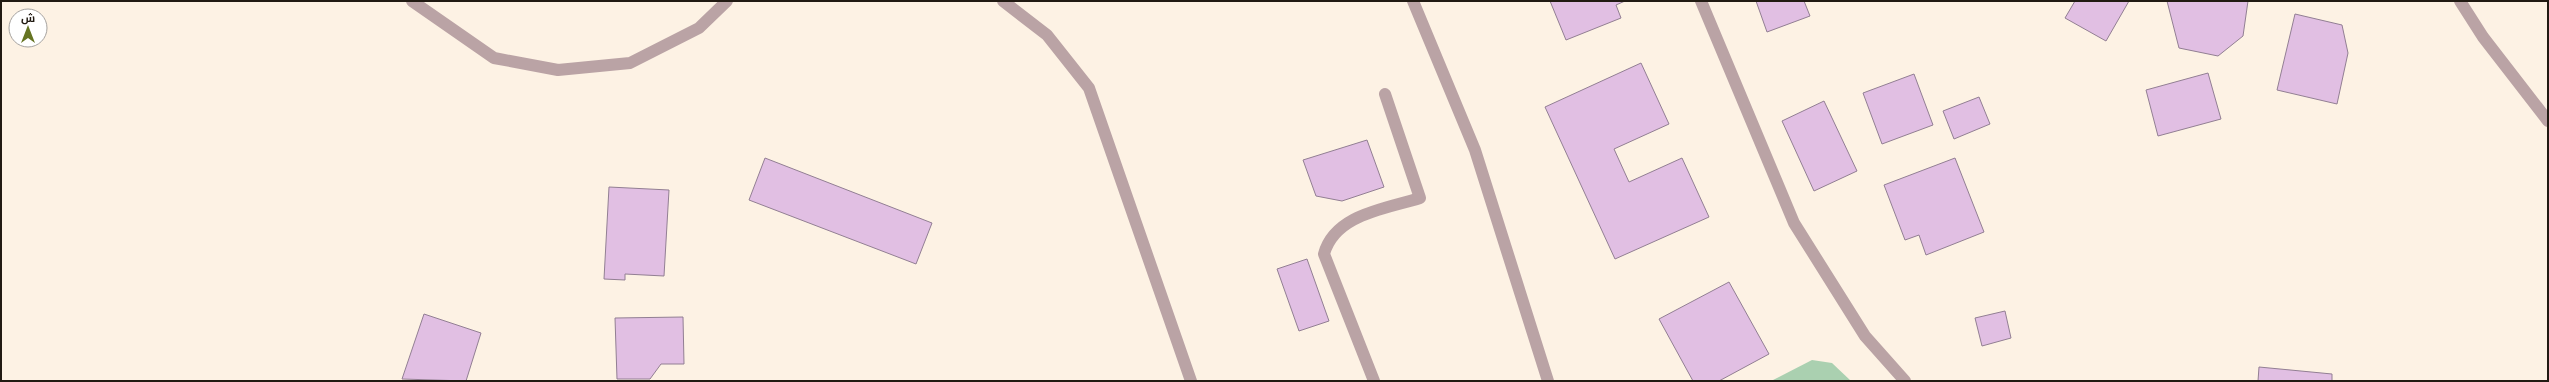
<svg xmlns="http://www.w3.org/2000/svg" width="2549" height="382" viewBox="0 0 2549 382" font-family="'Alegreya Sans',Cairo,sans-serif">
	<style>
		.green { fill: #aad0b0 }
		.building { fill: #e1bfe3; stroke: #927f93 }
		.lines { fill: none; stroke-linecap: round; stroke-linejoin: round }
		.service { stroke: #baa3a5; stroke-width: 12 }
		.minor { stroke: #baa3a5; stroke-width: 12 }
	</style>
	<rect width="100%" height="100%" fill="#fdf2e4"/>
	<!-- green -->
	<polygon class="green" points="1812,360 1832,363 1851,381 1771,381"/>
	<!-- building -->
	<g class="building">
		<polygon points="1550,1 1625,1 1616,5 1621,18 1566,40"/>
		<polygon points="1756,1 1804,1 1810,16 1767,32"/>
		<polygon points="2075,1 2129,1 2106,41 2065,18"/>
		<polygon points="2167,1 2248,1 2243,36 2218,56 2179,48"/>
		<polygon points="2295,14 2342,25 2348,53 2337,104 2277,90"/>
		<polygon points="1641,63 1669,124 1614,149 1629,182 1682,158 1709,217 1615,259 1545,107"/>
		<polygon points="2208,73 2221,119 2158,136 2146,90"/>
		<polygon points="1914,74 1933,125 1882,144 1863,93"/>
		<polygon points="1979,97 1990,124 1954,139 1943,111"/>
		<polygon points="1824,101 1857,171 1814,191 1782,121"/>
		<polygon points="1367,140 1384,187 1342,201 1316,196 1303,160"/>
		<polygon points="765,158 932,223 916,264 749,200"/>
		<polygon points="1955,158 1984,232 1926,255 1919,235 1905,240 1884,185"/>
		<polygon points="609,187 669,190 664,276 625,274 625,280 604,279"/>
		<polygon points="1307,259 1329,321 1299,331 1277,269"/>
		<polygon points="1729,282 1769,354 1719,381 1693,381 1659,319"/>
		<polygon points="2005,311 2011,338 1982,346 1975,318"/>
		<polygon points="424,314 481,333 466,381 402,379"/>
		<polygon points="683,317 684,364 661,364 650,379 617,379 615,318"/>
		<polygon points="2259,367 2332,374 2332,381 2258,381"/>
	</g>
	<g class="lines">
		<!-- service -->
		<path class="service" d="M1374 381 1324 254C1335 214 1386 209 1420 198L1385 94"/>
		<!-- minor -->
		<g class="minor">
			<polyline points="412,1 494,58 558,70 630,63 699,28 727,1"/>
			<polyline points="1003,1 1047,35 1089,88 1191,381"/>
			<polyline points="1413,1 1475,150 1548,381"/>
			<polyline points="1701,1 1794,223 1865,336 1905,381"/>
			<polyline points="2460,1 2483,37 2548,121"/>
		</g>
	</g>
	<!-- border -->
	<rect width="2549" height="382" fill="none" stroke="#211a12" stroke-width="4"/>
	<!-- north arrow -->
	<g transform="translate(28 28)"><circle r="19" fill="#ffffff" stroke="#a6a3a0"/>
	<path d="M0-3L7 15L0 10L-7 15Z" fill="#657422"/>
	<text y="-6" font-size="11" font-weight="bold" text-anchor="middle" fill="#211a12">ش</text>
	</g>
</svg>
